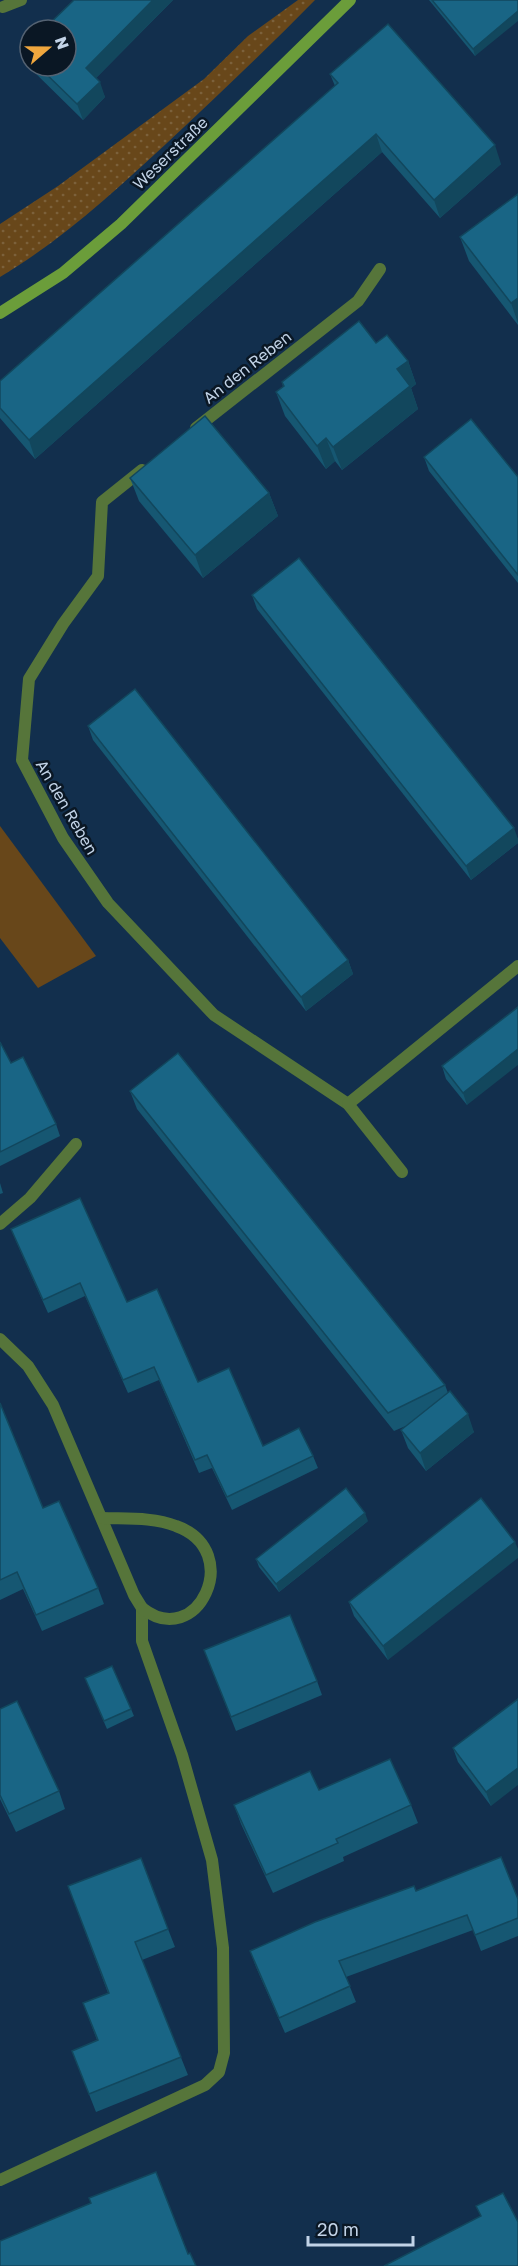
<svg xmlns="http://www.w3.org/2000/svg" width="518" height="2266" viewBox="0 0 518 2266" font-family="'Golos Text',sans-serif">
	<style>
		.green { fill: url(#green-dots) }
		.pitch { fill: #68471a }
		.lines { fill: none; stroke-linecap: round; stroke-linejoin: round }
		.street { stroke: #56753a; stroke-width: 12 }
		.secondary { stroke: #6b9d3a; stroke-width: 12 }
		.wall { fill: #165772 }
		.shaded-wall { fill: #12475d }
		.building { fill: #196585; stroke: #12475d; stroke-width: 1.5 }
		.labels { text-anchor: middle; dominant-baseline: central; stroke-width: 5; stroke-linejoin: round; paint-order: stroke }
		.street-label { font-size: 16px; fill: #c2d3e7; stroke: #0a1724 }
	</style>
	<defs>
		<pattern id="green-dots" width="8" height="8" patternUnits="userSpaceOnUse" patternTransform="scale(1.5)"><rect width="8" height="8" fill="#68471a"/><path d="M2 2h.1M6 6h.1" fill="none" stroke="#7c613b" stroke-width="1.8" stroke-linecap="round"/></pattern>
	</defs>
	<rect width="100%" height="100%" fill="#122f4d"/>
	<!-- green -->
	<path class="green" d="M298 0H315C267 49 217 96 167 143 115 191 62 240 0 277V224L58 186 204 79 248 36Z"/>
	<!-- pitch -->
	<polygon class="pitch" points="0,826 96,956 38,988 0,938"/>
	<g class="lines">
		<!-- street -->
		<g class="street">
			<polyline points="3,7 21,0"/>
			<polyline points="196,428 358,301 380,269"/>
			<polyline points="142,470 102,502 98,576 63,624 29,679 22,760 63,838 108,903 214,1015 348,1104 402,1172"/>
			<polyline points="348,1104 518,966"/>
			<polyline points="0,1224 30,1198 76,1144"/>
			<polyline points="0,1339 28,1366 53,1405 134,1595 142,1608 142,1641 182,1755 212,1860 223,1948 224,2053 219,2072 205,2085 0,2180"/>
			<path d="M102 1518C126 1519 153 1517 176 1526 246 1551 197 1652 142 1608"/>
		</g>
		<!-- secondary -->
		<polyline class="secondary" points="0,313 63,273 121,224 350,0"/>
	</g>
	<!-- wall -->
	<g class="wall">
		<polygon points="74,0 173,0 96,78 105,97 83,120 27,65 22,50 30,42 30,66 66,66"/>
		<polygon points="429,0 518,0 475,56"/>
		<polygon points="330,74 501,164 440,218 382,152 35,459 0,418 0,381 335,86"/>
		<polygon points="518,194 518,325 469,261 460,237"/>
		<polygon points="376,343 408,361 416,384 411,388 418,409 342,470 335,461 326,469 285,416 276,392 283,387 282,382"/>
		<polygon points="424,457 518,477 518,583 429,471"/>
		<polygon points="130,478 269,493 278,516 203,578 139,501"/>
		<polygon points="252,595 518,839 518,843 471,880 257,609"/>
		<polygon points="88,726 348,960 353,974 306,1011 93,740"/>
		<polygon points="518,1007 467,1105 446,1079 442,1066"/>
		<polygon points="0,1042 11,1063 56,1124 60,1136 0,1166"/>
		<polygon points="130,1091 445,1385 448,1393 474,1432 426,1471 408,1448 401,1430 408,1425 394,1431 137,1109"/>
		<polygon points="0,1183 3,1193 0,1194"/>
		<polygon points="11,1229 127,1302 198,1382 263,1446 313,1456 318,1468 232,1510 212,1468 199,1473 159,1380 128,1393 85,1296 48,1313 16,1241"/>
		<polygon points="0,1403 43,1508 98,1588 104,1604 42,1631 23,1589 0,1600"/>
		<polygon points="481,1498 388,1660 354,1616 349,1602"/>
		<polygon points="368,1521 279,1592 259,1567 256,1559"/>
		<polygon points="204,1650 317,1681 322,1695 236,1731"/>
		<polygon points="85,1678 131,1709 134,1716 107,1729"/>
		<polygon points="518,1699 491,1806 458,1762 453,1748"/>
		<polygon points="0,1709 59,1791 65,1809 16,1832 0,1799"/>
		<polygon points="319,1790 411,1805 418,1823 343,1857 344,1861 273,1893 241,1824 234,1805"/>
		<polygon points="68,1886 168,1929 175,1947 142,1960 188,2075 96,2112 72,2051 97,2040 83,2003 108,1993"/>
		<polygon points="416,1891 518,1899 518,1936 481,1951 473,1930 346,1977 356,2002 285,2033 256,1967 250,1951"/>
	</g>
	<!-- shaded-wall -->
	<g class="shaded-wall">
		<polygon points="153,0 173,0 91,83 86,68"/>
		<polygon points="518,11 518,21 475,56 473,49"/>
		<polygon points="100,82 105,97 83,120 77,104"/>
		<polygon points="376,134 382,152 35,459 29,440"/>
		<polygon points="495,145 501,164 440,218 434,200"/>
		<polygon points="518,298 518,323 511,303"/>
		<polygon points="408,361 416,384 411,388 418,409 342,470 333,447 397,369"/>
		<polygon points="326,438 335,461 326,469 317,446"/>
		<polygon points="269,493 278,516 203,578 195,555"/>
		<polygon points="514,828 518,839 518,843 471,880 466,866"/>
		<polygon points="348,960 353,974 306,1011 301,997"/>
		<polygon points="518,1049 518,1065 467,1105 463,1093"/>
		<polygon points="468,1414 474,1432 426,1471 420,1453"/>
		<polygon points="365,1513 368,1521 279,1592 276,1584"/>
		<polygon points="515,1542 518,1549 518,1558 388,1660 383,1646"/>
		<polygon points="518,1768 518,1785 491,1806 486,1792"/>
	</g>
	<!-- building -->
	<g class="building">
		<polygon points="74,0 153,0 86,68 100,82 77,104 38,66 66,66 66,30 43,30"/>
		<polygon points="432,0 518,0 518,11 473,49"/>
		<polygon points="388,24 495,145 434,200 376,134 29,440 0,408 0,381 338,83 330,74"/>
		<polygon points="30,42 30,58 22,50"/>
		<polygon points="518,194 518,298 511,303 460,237"/>
		<polygon points="359,321 376,343 387,335 408,361 397,369 410,386 333,447 326,438 317,446 276,392 284,386 282,382"/>
		<polygon points="205,416 269,493 195,555 130,478"/>
		<polygon points="471,419 518,477 518,575 424,457"/>
		<polygon points="299,558 514,828 466,866 252,595"/>
		<polygon points="135,689 348,960 301,997 88,726"/>
		<polygon points="518,1007 518,1049 463,1093 442,1066"/>
		<polygon points="0,1042 11,1063 23,1057 56,1124 0,1152"/>
		<polygon points="178,1053 445,1385 388,1413 130,1091"/>
		<polygon points="80,1198 127,1302 157,1289 198,1382 229,1368 263,1446 299,1428 313,1456 227,1497 207,1455 195,1460 154,1367 123,1380 80,1283 43,1300 11,1229"/>
		<polygon points="450,1391 468,1414 420,1453 401,1430"/>
		<polygon points="0,1403 43,1508 59,1501 98,1588 36,1615 17,1572 0,1580"/>
		<polygon points="346,1488 365,1513 276,1584 256,1559"/>
		<polygon points="481,1498 515,1542 383,1646 349,1602"/>
		<polygon points="290,1615 317,1681 231,1717 204,1650"/>
		<polygon points="112,1666 131,1709 104,1721 85,1678"/>
		<polygon points="518,1699 518,1768 486,1792 453,1748"/>
		<polygon points="17,1701 59,1791 9,1814 0,1795 0,1709"/>
		<polygon points="390,1759 411,1805 336,1839 338,1843 266,1875 234,1805 310,1771 319,1790"/>
		<polygon points="501,1857 518,1899 518,1918 475,1935 467,1915 339,1961 350,1986 279,2018 250,1951 315,1922 414,1886 416,1891"/>
		<polygon points="141,1858 168,1929 135,1942 181,2057 89,2094 72,2051 98,2040 83,2003 109,1993 68,1886"/>
		<polygon points="156,2172 188,2254 190,2253 196,2266 0,2266 0,2241 91,2203 89,2198"/>
		<polygon points="503,2193 518,2222 518,2266 384,2266 481,2216 476,2206"/>
	</g>
	<g class="labels">
		<!-- street labels -->
		<g class="street-label">
			<text transform="translate(170 153) rotate(-44)">Weserstraße</text>
			<text transform="translate(247 367) rotate(-38)">An den Reben</text>
			<text transform="translate(67 807) rotate(60)">An den Reben</text>
		</g>
	</g>
	<!-- north arrow -->
	<g transform="translate(48 48) rotate(70)"><circle r="28" fill="#0a1724" stroke="#546272" stroke-width="1.5"/>
	<path d="M0-4.5L10 22L0 15L-10 22Z" fill="#f0a73e"/>
	<text y="-9" font-size="16" font-weight="bold" text-anchor="middle" fill="#c2d3e7">N</text>
	</g>
	<!-- scale -->
	<path d="M308 2236v9h105v-9" fill="none" stroke="#c2d3e7" stroke-width="3"/>
	<text x="317" y="2236" font-size="18" fill="#c2d3e7" stroke="#0a1724" stroke-width="4.5" paint-order="stroke">20 m</text>
</svg>
